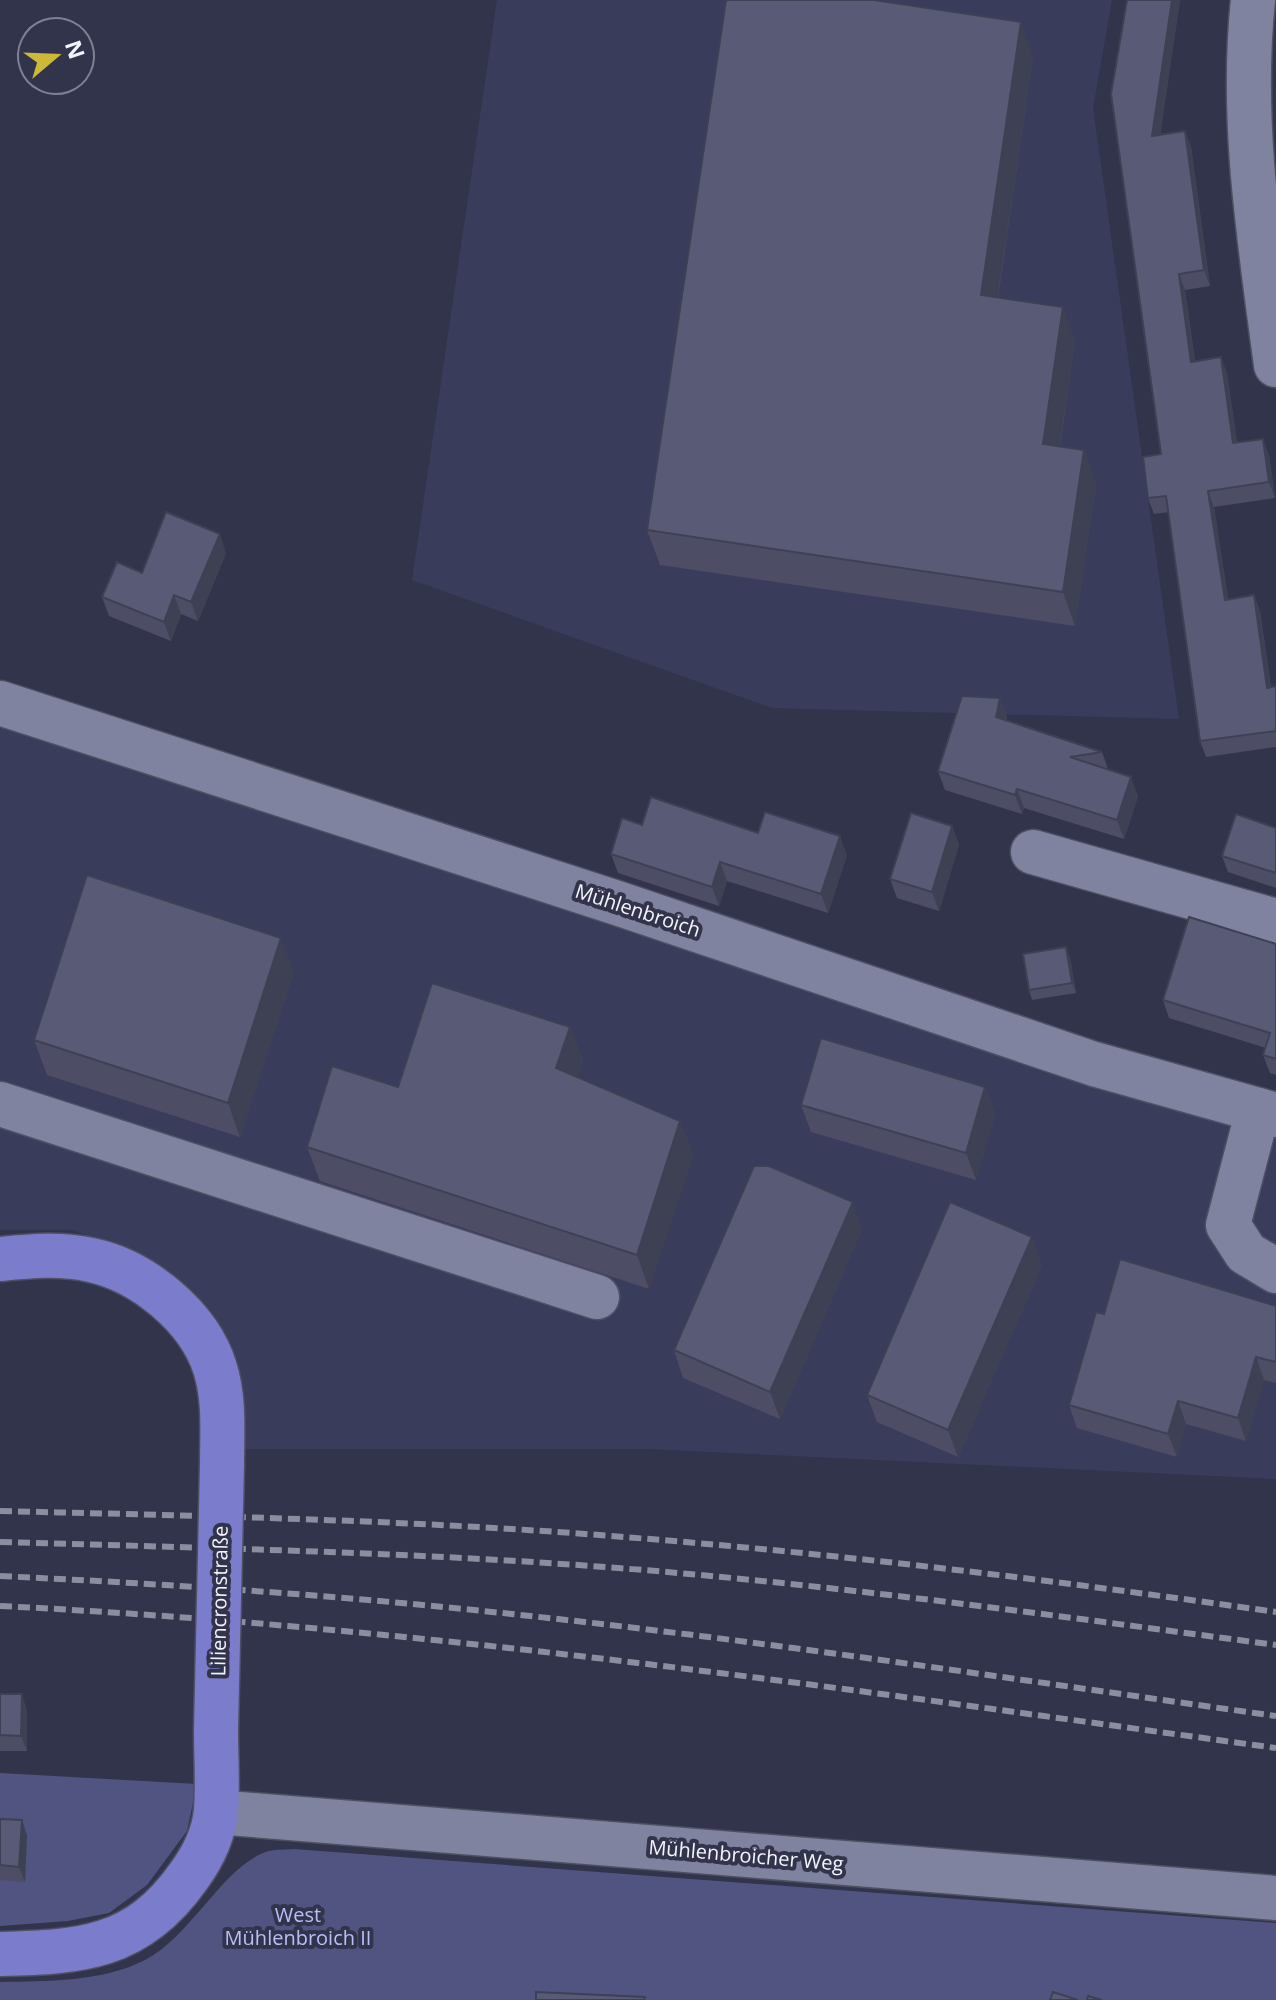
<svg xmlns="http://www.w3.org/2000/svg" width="1276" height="2000" viewBox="0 0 1276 2000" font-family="'Open Sans',sans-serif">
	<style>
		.built { fill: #3a3c5b }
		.green { fill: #515481 }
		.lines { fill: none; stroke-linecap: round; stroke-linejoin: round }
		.minor-casing { stroke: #4e4f62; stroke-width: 47 }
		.major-casing { stroke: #4e4f62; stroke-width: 47 }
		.minor { stroke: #80839f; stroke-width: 44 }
		.major { stroke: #7b7ccb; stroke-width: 44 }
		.rail { stroke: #8c8d9f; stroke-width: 6; stroke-dasharray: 12 6; stroke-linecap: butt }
		.major-bridge-casing { stroke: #4e4f62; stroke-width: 47; stroke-linecap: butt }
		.major-bridge { stroke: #7b7ccb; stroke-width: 44 }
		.wall { fill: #4d4e65 }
		.shaded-wall { fill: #3e4053 }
		.building { fill: #595b76; stroke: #3e4053; stroke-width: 2 }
		.labels { text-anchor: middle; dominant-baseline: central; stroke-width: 8; stroke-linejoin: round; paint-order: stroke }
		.street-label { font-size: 20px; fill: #f3f4fe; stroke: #32344c }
		.park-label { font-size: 20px; fill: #babff6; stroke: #32344c }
	</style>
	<rect width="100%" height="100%" fill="#32344c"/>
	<!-- built -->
	<g class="built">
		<polygon points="497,0 1112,0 1093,108 1179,719 772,708 412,580"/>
		<polygon points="0,726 1276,1129 1276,1479 647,1449 241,1449 241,1388 230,1344 195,1295 146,1258 73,1230 0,1230"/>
	</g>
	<!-- green -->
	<g class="green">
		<polygon points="0,1773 197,1784 187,1831 147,1885 109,1913 68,1921 0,1926"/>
		<path d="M294 1849 1276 1923V2000H0V1982C46 1981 103 1982 145 1960 192 1936 224 1864 269 1851 277 1849 286 1850 294 1849Z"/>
	</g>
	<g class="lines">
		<defs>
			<g id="minor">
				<path d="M1253 0C1240 122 1260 244 1276 365"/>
				<polyline points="0,703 617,903 1094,1064 1276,1115"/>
				<polyline points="1033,852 1276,921"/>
				<polyline points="0,1104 597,1297"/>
				<polyline points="1258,1110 1228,1225 1246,1253 1276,1271"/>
				<polyline points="216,1812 1276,1898"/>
			</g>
			<g id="major">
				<path d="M0 1259C30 1256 61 1253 91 1260 143 1271 199 1317 215 1368 225 1400 222 1432 222 1465"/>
				<path d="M0 1954C81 1952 137 1949 188 1877 202 1858 214 1834 216 1810 218 1784 216 1757 216 1730"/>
			</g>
		</defs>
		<!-- minor casing -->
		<use href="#minor" class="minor-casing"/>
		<!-- major casing -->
		<use href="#major" class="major-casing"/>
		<!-- minor -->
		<use href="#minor" class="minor"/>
		<!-- major -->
		<use href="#major" class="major"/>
		<!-- rail -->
		<g class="rail">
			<path d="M0 1511C208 1516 416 1520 624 1537 842 1554 1059 1581 1276 1612"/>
			<path d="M0 1542C206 1548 412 1552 618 1568 838 1585 1057 1616 1276 1645"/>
			<path d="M0 1576C167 1584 335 1595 502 1613 761 1640 1018 1680 1276 1716"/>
			<path d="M0 1606C428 1627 852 1690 1276 1748"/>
		</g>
		<defs>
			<polyline id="major-bridge" points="216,1730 222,1465"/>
		</defs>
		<!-- major-bridge casing -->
		<use href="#major-bridge" class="major-bridge-casing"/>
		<!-- major-bridge -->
		<use href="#major-bridge" class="major-bridge"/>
	</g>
	<!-- wall -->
	<g class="wall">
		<polygon points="1127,0 1180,0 1160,134 1185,131 1191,147 1210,286 1185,290 1195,361 1227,373 1237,443 1269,455 1275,498 1214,507 1228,599 1254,595 1260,611 1271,687 1276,686 1276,747 1206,757 1200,741 1169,512 1154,514 1148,498 1161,454"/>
		<polygon points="1033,56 998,298 1075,341 1060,447 1084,450 1096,485 1075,626 660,565 647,530"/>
		<polygon points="226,553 198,621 181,614 171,641 109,616 102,597 142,573"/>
		<polygon points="1000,698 1007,717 1007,720 1102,752 1108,769 1138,796 1124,839 1024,808 1022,814 945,790 938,771"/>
		<polygon points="642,825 758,833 847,855 828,913 727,881 719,906 618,873 611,854"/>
		<polygon points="952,826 959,845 939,911 897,898 890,879"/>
		<polygon points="1276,828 1276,888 1228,872 1222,856"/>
		<polygon points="1276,944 1276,1075 1270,1073 1263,1055 1266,1048 1169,1018 1163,1000"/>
		<polygon points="1070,957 1076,993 1032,1000 1029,990"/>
		<polygon points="294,972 240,1137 47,1075 34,1040"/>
		<polygon points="570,1027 583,1061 577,1077 680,1121 693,1156 649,1289 320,1181 307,1147 398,1087"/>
		<polygon points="985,1087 995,1114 976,1180 811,1132 801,1105"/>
		<polygon points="862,1229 780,1419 683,1378 674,1350"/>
		<polygon points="1042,1265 958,1457 877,1422 867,1395"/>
		<polygon points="1276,1306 1276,1383 1264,1380 1246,1441 1186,1424 1177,1457 1077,1428 1069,1405 1104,1314"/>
		<polygon points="0,1694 27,1710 27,1751 0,1751"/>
		<polygon points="0,1819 27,1835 25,1882 0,1880"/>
	</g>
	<!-- shaded-wall -->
	<g class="shaded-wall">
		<polygon points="1172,0 1180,0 1158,152 1152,136"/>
		<polygon points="1021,22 1033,56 993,329 981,295"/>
		<polygon points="1185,131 1191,147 1210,286 1204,270"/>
		<polygon points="1179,274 1185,290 1197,378 1191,362"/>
		<polygon points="1063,307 1075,341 1055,478 1043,444"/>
		<polygon points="1221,357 1227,373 1239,459 1233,443"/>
		<polygon points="1263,439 1269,455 1275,498 1269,482"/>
		<polygon points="1084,450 1096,485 1075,626 1063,592"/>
		<polygon points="1208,491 1214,507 1231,616 1225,600"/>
		<polygon points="220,534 226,553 198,621 191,602"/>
		<polygon points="174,595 181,614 171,641 164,622"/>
		<polygon points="1254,595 1260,611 1273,704 1267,688"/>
		<polygon points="1000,698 1007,717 1003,736 996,717"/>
		<polygon points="1131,777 1138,796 1124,839 1117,820"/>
		<polygon points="1017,789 1024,808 1022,814 1015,795"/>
		<polygon points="952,826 959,845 939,911 932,892"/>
		<polygon points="840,836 847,855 828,913 821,894"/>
		<polygon points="720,862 727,881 719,906 712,887"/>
		<polygon points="281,938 294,972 240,1137 228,1103"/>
		<polygon points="1066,947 1070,957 1076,993 1072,983"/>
		<polygon points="570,1027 583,1061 568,1102 556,1068"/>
		<polygon points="985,1087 995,1114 976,1180 966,1153"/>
		<polygon points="680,1121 693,1156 649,1289 637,1255"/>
		<polygon points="853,1202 862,1229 780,1419 770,1392"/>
		<polygon points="1032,1237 1042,1265 958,1457 948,1430"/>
		<polygon points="1256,1357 1264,1380 1246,1441 1238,1418"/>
		<polygon points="1178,1401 1186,1424 1177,1457 1168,1434"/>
		<polygon points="22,1694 27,1710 27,1751 21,1736"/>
		<polygon points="22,1820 27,1835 25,1882 19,1867"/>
	</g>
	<!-- building -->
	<g class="building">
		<polygon points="726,0 874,0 1021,22 981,295 1063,307 1043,444 1084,450 1063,592 647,530"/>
		<polygon points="1127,0 1172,0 1152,136 1185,131 1204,270 1179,274 1191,362 1221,357 1233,443 1263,439 1269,482 1208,491 1225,600 1254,595 1267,688 1276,686 1276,731 1200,741 1166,496 1148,498 1143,457 1161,454 1111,94"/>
		<polygon points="166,512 220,534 191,602 174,595 164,622 102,597 117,562 142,573"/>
		<polygon points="962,696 1000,698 996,717 1102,752 1070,757 1131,777 1117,820 1017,789 1015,795 938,771"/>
		<polygon points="651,797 758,833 765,812 840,836 821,894 720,862 712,887 611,854 622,818 642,825"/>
		<polygon points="911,813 952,826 932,892 890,879"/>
		<polygon points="1236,814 1276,828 1276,873 1222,856"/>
		<polygon points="87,875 281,938 228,1103 34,1040"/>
		<polygon points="1189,917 1276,944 1276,1059 1263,1055 1270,1033 1163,1000"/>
		<polygon points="1066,947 1072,983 1029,990 1023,954"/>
		<polygon points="432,983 570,1027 556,1068 680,1121 637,1255 307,1147 332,1066 398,1087"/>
		<polygon points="821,1038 985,1087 966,1153 801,1105"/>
		<polygon points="754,1166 769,1166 853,1202 770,1392 674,1350"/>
		<polygon points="950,1202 1032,1237 948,1430 867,1395"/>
		<polygon points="1120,1259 1276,1306 1276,1362 1256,1357 1238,1418 1178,1401 1168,1434 1069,1405 1096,1312 1104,1314"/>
		<polygon points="0,1694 22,1694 21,1736 0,1735"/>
		<polygon points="0,1819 22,1820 19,1867 0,1865"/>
		<polygon points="536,1992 645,1997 644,2000 536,2000"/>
		<polygon points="1053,1992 1078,2000 1050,2000"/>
		<polygon points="1088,1996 1102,2000 1087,2000"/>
	</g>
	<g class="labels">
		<!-- street labels -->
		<g class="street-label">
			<text transform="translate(638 910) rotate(18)">Mühlenbroich</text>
			<text transform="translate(219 1601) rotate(-89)">Liliencronstraße</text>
			<text transform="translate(746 1855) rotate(5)">Mühlenbroicher Weg</text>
		</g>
		<!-- park labels -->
		<g class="park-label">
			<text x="298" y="1914">West<tspan x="298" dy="23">Mühlenbroich II</tspan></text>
		</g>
	</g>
	<!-- north arrow -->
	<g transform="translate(56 56) rotate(71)"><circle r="38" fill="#32344c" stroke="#7f8193" stroke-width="2"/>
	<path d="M0-6L14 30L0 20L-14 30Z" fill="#ccb938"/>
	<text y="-12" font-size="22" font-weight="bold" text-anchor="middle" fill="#f3f4fe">N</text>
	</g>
</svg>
